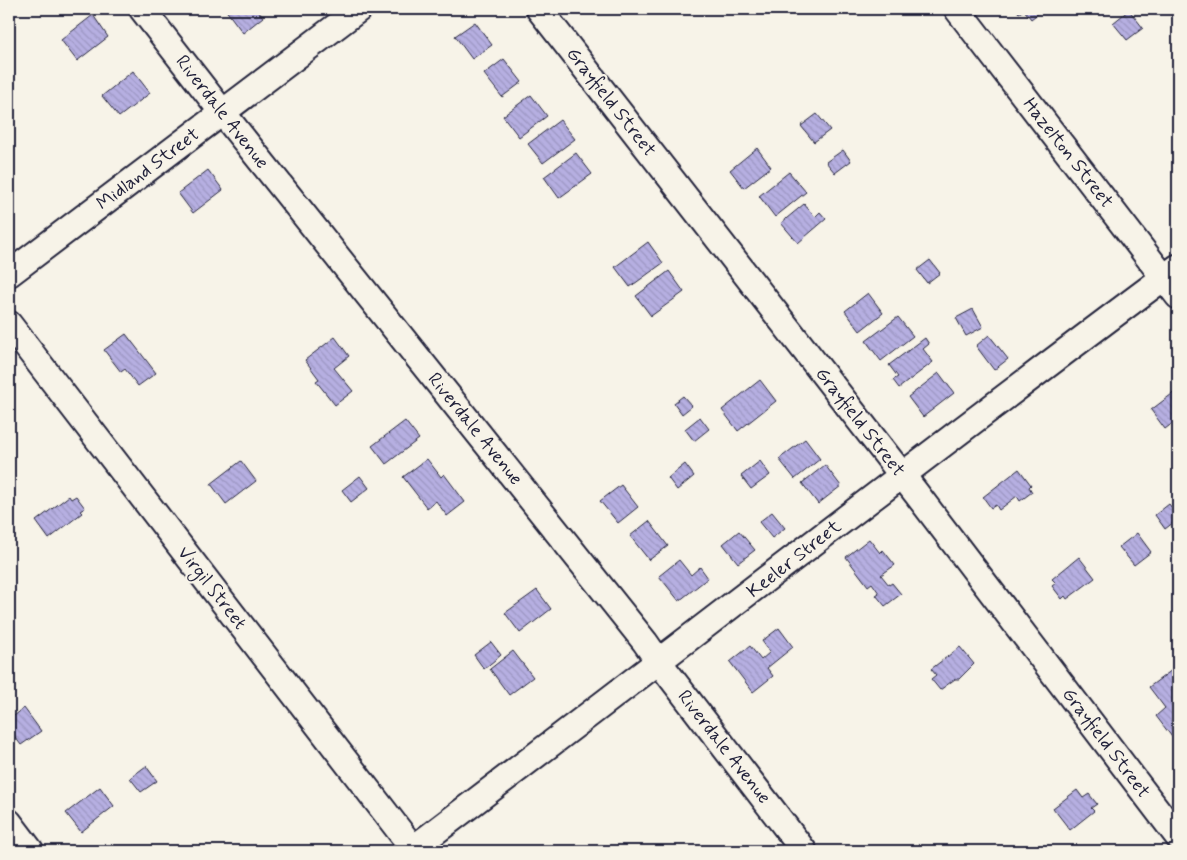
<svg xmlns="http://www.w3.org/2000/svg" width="1187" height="860" viewBox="0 0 1187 860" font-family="Mynerve,sans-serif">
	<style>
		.building { fill: url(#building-back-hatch); stroke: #22223b }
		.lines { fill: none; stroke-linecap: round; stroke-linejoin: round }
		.minor-casing { stroke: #22223b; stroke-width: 29 }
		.minor { stroke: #f7f3e8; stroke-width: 25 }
		.labels { text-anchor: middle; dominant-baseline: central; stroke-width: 4.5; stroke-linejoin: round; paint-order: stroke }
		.street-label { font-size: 19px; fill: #22223b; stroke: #f7f3e8 }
	</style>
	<defs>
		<pattern id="building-back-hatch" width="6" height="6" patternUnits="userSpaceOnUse" patternTransform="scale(1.25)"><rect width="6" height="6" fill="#b6afe1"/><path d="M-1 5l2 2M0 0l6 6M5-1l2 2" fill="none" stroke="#9c96c2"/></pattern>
	</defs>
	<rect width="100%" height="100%" fill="#f7f3e8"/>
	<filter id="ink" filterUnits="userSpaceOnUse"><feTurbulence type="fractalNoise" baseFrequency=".02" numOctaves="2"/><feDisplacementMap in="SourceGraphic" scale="10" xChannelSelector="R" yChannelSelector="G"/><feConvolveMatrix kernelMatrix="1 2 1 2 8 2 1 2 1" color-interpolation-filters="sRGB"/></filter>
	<g filter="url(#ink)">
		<!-- building -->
		<g class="building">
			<polygon points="225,9 256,9 263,17 243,33"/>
			<polygon points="1015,9 1044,9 1031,19 1024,10 1019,13"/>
			<polygon points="1129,10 1143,28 1127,40 1113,23"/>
			<polygon points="93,15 108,37 77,61 61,40"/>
			<polygon points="475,22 492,45 472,59 455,36"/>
			<polygon points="504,59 522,82 502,97 484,74"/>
			<polygon points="133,71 150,93 119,117 102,96"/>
			<polygon points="531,95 547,116 519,137 503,116"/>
			<polygon points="817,114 830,130 814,142 801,126"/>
			<polygon points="560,120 575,139 543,163 528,144"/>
			<polygon points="757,148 771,167 744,188 730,170"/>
			<polygon points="843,150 851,161 835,173 826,162"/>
			<polygon points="576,153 592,174 559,198 544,177"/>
			<polygon points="208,170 223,190 193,213 178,193"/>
			<polygon points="789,172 806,192 775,217 759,196"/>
			<polygon points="804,204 815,217 820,212 826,219 798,243 781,223"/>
			<polygon points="648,242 663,263 630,287 615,267"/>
			<polygon points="930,260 940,273 927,283 917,270"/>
			<polygon points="669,271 684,292 651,316 636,296"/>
			<polygon points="868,293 883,313 860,331 845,311"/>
			<polygon points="973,309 983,327 966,336 956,318"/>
			<polygon points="898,317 913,336 881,361 866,341"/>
			<polygon points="126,334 156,373 138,386 125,369 121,372 104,350"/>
			<polygon points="989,335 1008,359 994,370 976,346"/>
			<polygon points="335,337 349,356 334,368 353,391 335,405 316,381 319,379 305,360"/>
			<polygon points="925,338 929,344 923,349 933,362 899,388 893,380 898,377 889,365"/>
			<polygon points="939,373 954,393 923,417 908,397"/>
			<polygon points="760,380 776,401 738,431 722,410"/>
			<polygon points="1176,391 1178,393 1178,419 1165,429 1151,410"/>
			<polygon points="683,396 692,406 682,414 674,403"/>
			<polygon points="700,417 709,429 694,441 685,429"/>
			<polygon points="405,421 419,439 386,464 372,446"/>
			<polygon points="805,439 820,459 795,479 779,459"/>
			<polygon points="427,459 441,477 444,474 465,502 447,516 436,501 427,508 403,477"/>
			<polygon points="241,461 256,481 226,504 211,484"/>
			<polygon points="760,461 770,475 751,489 741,476"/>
			<polygon points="685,464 694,476 677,490 668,478"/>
			<polygon points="825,465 841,486 818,504 802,483"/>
			<polygon points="1019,469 1031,485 1029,487 1032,492 1020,501 1017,496 999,510 996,505 991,508 983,497"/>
			<polygon points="360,476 369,488 351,502 342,490"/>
			<polygon points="621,485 638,507 618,523 600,501"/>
			<polygon points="69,496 71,499 76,496 85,508 80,511 82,513 49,539 36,521"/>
			<polygon points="1169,504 1178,516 1178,519 1165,529 1155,515"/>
			<polygon points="772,512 785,528 772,538 759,522"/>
			<polygon points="649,521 668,546 649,560 630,536"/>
			<polygon points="739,531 755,550 738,563 723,544"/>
			<polygon points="1137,533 1151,552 1134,565 1119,547"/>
			<polygon points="869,539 880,553 883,550 895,565 881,575 889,585 892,583 901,594 885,606 876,595 879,593 872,583 868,586 846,557"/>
			<polygon points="1079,557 1095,578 1067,599 1065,596 1062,599 1052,586 1056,583 1052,579"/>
			<polygon points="679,560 691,575 700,567 708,578 679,601 659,576"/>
			<polygon points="537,590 551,609 520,633 505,613"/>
			<polygon points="779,628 793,647 767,668 773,676 753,692 730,662 750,646 761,660 770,652 762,641"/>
			<polygon points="491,642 501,655 484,669 474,655"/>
			<polygon points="960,647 974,664 959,679 955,679 940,690 931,679 936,675 931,669"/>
			<polygon points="513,651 533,677 509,695 490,669"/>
			<polygon points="1172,670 1178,678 1178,732 1172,737 1156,716 1165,708 1149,687"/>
			<polygon points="24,708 41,731 21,745 9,729 9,720"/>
			<polygon points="146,766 157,781 141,792 130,778"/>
			<polygon points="100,787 114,806 81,832 66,813"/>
			<polygon points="1077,790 1083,798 1089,794 1097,804 1091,808 1094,811 1070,830 1053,808"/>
		</g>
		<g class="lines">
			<defs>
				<g id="minor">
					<polyline points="142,9 237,131 645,642 659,662 804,851"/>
					<polyline points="539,9 916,493 1178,837"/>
					<polyline points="957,9 1178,296"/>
					<polyline points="9,274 359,9"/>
					<polyline points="9,324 415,851"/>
					<polyline points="9,822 31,851"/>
					<path d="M410 851C666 657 920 459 1178 267"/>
				</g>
			</defs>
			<!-- minor casing -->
			<use href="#minor" class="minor-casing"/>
			<!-- minor -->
			<use href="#minor" class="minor"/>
		</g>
	</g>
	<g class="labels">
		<!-- street labels -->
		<g class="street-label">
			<text transform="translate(611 102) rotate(52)">Grayfield Street</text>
			<text transform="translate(222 112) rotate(52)">Riverdale Avenue</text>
			<text transform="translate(1068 153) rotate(52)">Hazelton Street</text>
			<text transform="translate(148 169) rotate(-37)">Midland Street</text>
			<text transform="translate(860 422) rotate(52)">Grayfield Street</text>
			<text transform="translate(475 429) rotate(51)">Riverdale Avenue</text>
			<text transform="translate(794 559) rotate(-38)">Keeler Street</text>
			<text transform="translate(212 588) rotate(52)">Virgil Street</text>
			<text transform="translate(1106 743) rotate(53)">Grayfield Street</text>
			<text transform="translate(724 747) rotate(52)">Riverdale Avenue</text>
		</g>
	</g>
	<!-- margin -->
	<rect width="1187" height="860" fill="none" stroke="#f7f3e8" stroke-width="30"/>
	<rect x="15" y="15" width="1157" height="830" fill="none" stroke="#22223b" stroke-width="2" filter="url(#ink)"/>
</svg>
